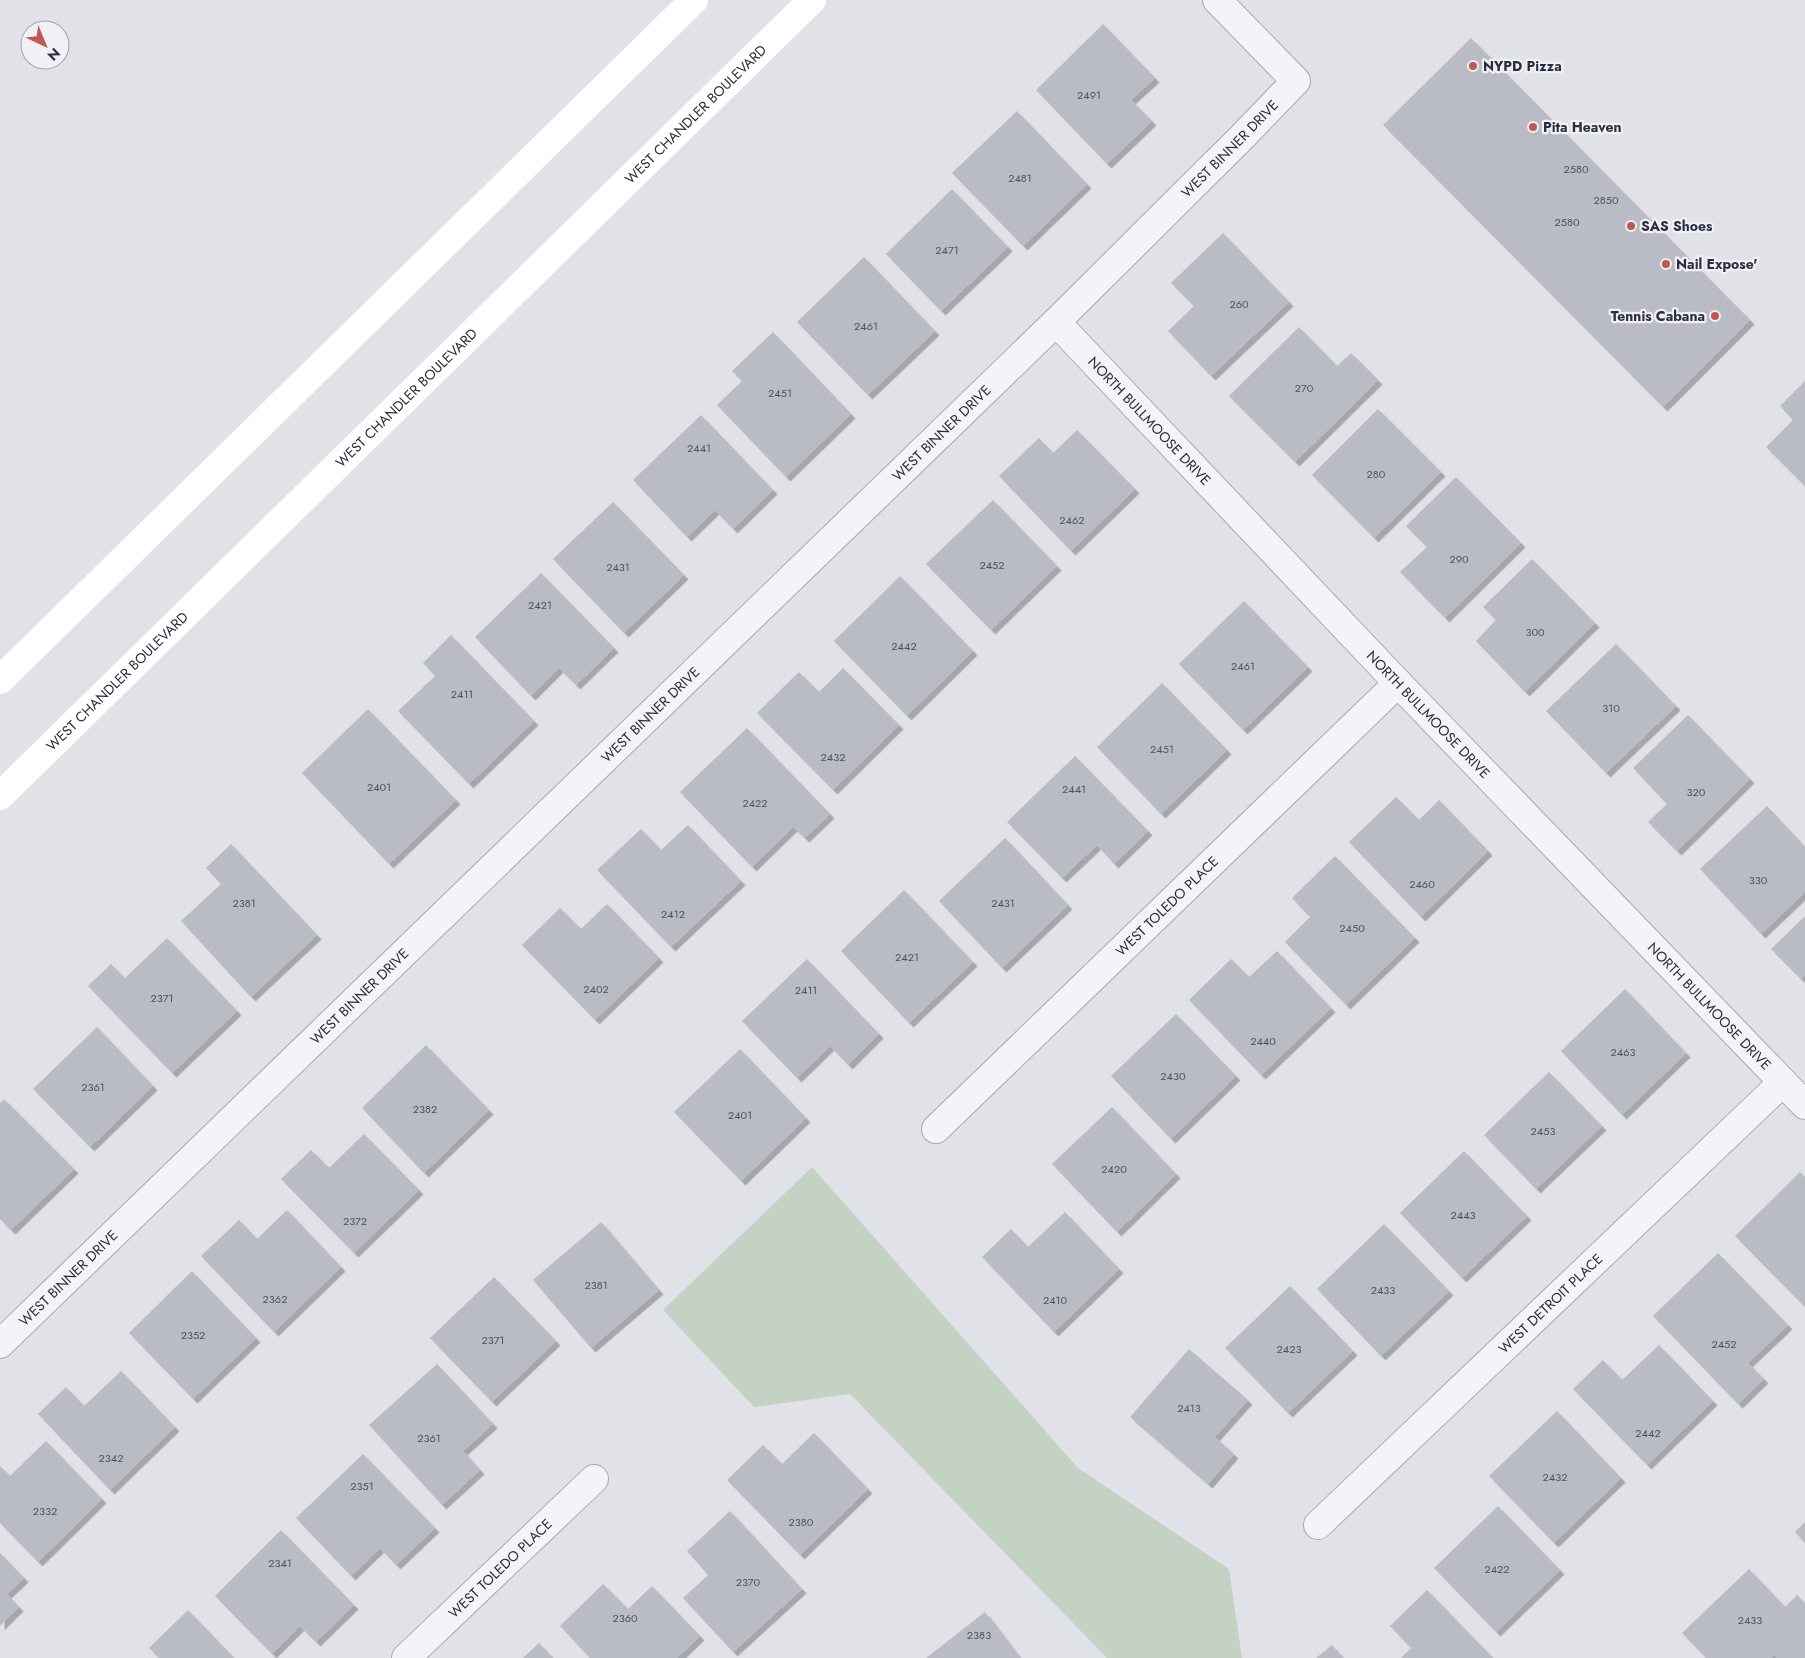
<svg xmlns="http://www.w3.org/2000/svg" width="1805" height="1658" viewBox="0 0 1805 1658" font-family="Jost,sans-serif">
	<style>
		.green { fill: #c3d2c3 }
		.building { fill: #b9bbc5; filter: url(#shadow) }
		.lines { fill: none; stroke-linecap: round; stroke-linejoin: round }
		.minor-casing { stroke: #a7a8b2; stroke-width: 30 }
		.minor { stroke: #f3f4f7; stroke-width: 28 }
		.secondary { stroke: #fff; stroke-width: 28 }
		.poi-dot { fill: #c35650; stroke: #f0f1f6; stroke-width: 2 }
		.labels { text-anchor: middle; dominant-baseline: central; stroke-width: 4.5; stroke-linejoin: round; paint-order: stroke }
		.number-label { font-size: 11px; fill: #4e5160 }
		.poi-label { font-size: 14px; font-weight: bold; fill: #2b2e3f; stroke: #f0f1f6; text-anchor: start }
		.street-label { font-size: 14px; fill: #2b2e3f; stroke: #f0f1f6 }
	</style>
	<defs>
		<filter id="shadow"><feDropShadow dx="4.5" dy="4.5" stdDeviation="0" flood-color="#0004"/></filter>
	</defs>
	<rect width="100%" height="100%" fill="#e1e2e8"/>
	<!-- green -->
	<polygon class="green" points="812,1167 1078,1468 1229,1569 1242,1658 1107,1658 850,1394 754,1407 663,1310"/>
	<!-- building -->
	<g class="building">
		<polygon points="1103,24 1155,78 1131,100 1152,121 1107,164 1036,90"/>
		<polygon points="1471,38 1750,320 1663,407 1383,125"/>
		<polygon points="1017,111 1087,184 1023,246 952,173"/>
		<polygon points="952,189 1008,247 941,311 886,254"/>
		<polygon points="1223,233 1289,302 1211,376 1168,331 1194,306 1171,283"/>
		<polygon points="864,257 935,331 868,395 797,322"/>
		<polygon points="1299,327 1337,366 1351,353 1378,380 1295,462 1229,396"/>
		<polygon points="773,332 851,414 786,477 717,405 742,381 732,371"/>
		<polygon points="1805,381 1805,486 1766,447 1793,420 1780,406"/>
		<polygon points="1378,409 1441,472 1374,538 1312,475"/>
		<polygon points="701,415 773,490 733,529 715,510 687,537 633,480"/>
		<polygon points="1077,430 1135,489 1071,551 999,476 1039,438 1053,453"/>
		<polygon points="1456,477 1521,543 1445,618 1400,572 1427,547 1406,526"/>
		<polygon points="993,500 1057,566 991,630 926,564"/>
		<polygon points="613,502 684,575 624,633 553,559"/>
		<polygon points="1532,559 1595,623 1525,692 1476,641 1496,620 1483,607"/>
		<polygon points="541,573 614,648 576,685 559,668 531,696 475,637"/>
		<polygon points="900,576 973,651 907,716 834,641"/>
		<polygon points="1244,601 1308,667 1243,730 1179,664"/>
		<polygon points="451,635 534,721 469,784 398,711 435,676 423,663"/>
		<polygon points="1616,644 1676,706 1606,773 1546,711"/>
		<polygon points="843,668 899,725 833,790 757,713 799,672 819,692"/>
		<polygon points="1162,683 1227,750 1161,814 1097,747"/>
		<polygon points="368,709 456,800 389,864 302,773"/>
		<polygon points="1688,715 1750,779 1677,851 1648,822 1667,804 1633,768"/>
		<polygon points="747,728 830,814 805,838 793,827 752,867 680,792"/>
		<polygon points="1075,756 1148,831 1114,864 1097,845 1062,878 1007,822"/>
		<polygon points="1396,797 1419,820 1439,800 1488,851 1421,917 1349,842"/>
		<polygon points="1767,806 1805,847 1805,892 1761,934 1700,869"/>
		<polygon points="688,825 741,881 671,947 597,870 641,829 661,850"/>
		<polygon points="1005,838 1068,905 1002,968 939,901"/>
		<polygon points="231,844 317,935 251,997 181,921 221,884 206,868"/>
		<polygon points="1335,856 1415,938 1346,1005 1285,942 1310,917 1292,898"/>
		<polygon points="904,890 973,962 909,1023 841,951"/>
		<polygon points="607,904 659,958 595,1020 522,945 560,908 581,929"/>
		<polygon points="1805,916 1805,975 1801,979 1771,949"/>
		<polygon points="167,938 237,1011 172,1073 88,986 111,964 125,978"/>
		<polygon points="1277,951 1331,1008 1261,1075 1189,1000 1231,959 1249,977"/>
		<polygon points="807,959 879,1034 848,1065 830,1046 797,1078 742,1021"/>
		<polygon points="1625,989 1686,1053 1622,1115 1561,1051"/>
		<polygon points="1176,1014 1236,1076 1171,1139 1111,1076"/>
		<polygon points="97,1027 153,1086 90,1147 33,1089"/>
		<polygon points="426,1045 489,1110 424,1173 362,1108"/>
		<polygon points="740,1049 806,1118 741,1181 674,1112"/>
		<polygon points="1549,1072 1602,1126 1536,1189 1484,1135"/>
		<polygon points="4,1099 74,1169 11,1230 0,1219 0,1103"/>
		<polygon points="1112,1107 1176,1174 1117,1232 1052,1164"/>
		<polygon points="364,1134 419,1190 354,1253 281,1179 311,1150 329,1168"/>
		<polygon points="1464,1151 1527,1216 1462,1278 1400,1213"/>
		<polygon points="1800,1172 1805,1177 1805,1307 1735,1236"/>
		<polygon points="287,1210 341,1267 274,1332 201,1256 239,1220 257,1239"/>
		<polygon points="1065,1212 1119,1269 1054,1332 982,1257 1011,1229 1028,1247"/>
		<polygon points="601,1222 659,1290 591,1348 533,1280"/>
		<polygon points="1384,1224 1449,1291 1381,1356 1317,1289"/>
		<polygon points="1718,1253 1788,1325 1748,1363 1764,1379 1738,1404 1653,1316"/>
		<polygon points="192,1271 256,1338 193,1399 129,1333"/>
		<polygon points="494,1277 556,1341 492,1402 430,1338"/>
		<polygon points="1290,1286 1353,1351 1288,1413 1225,1348"/>
		<polygon points="1659,1345 1713,1401 1647,1465 1573,1389 1603,1360 1622,1380"/>
		<polygon points="1189,1349 1248,1400 1215,1437 1234,1454 1208,1484 1130,1417"/>
		<polygon points="437,1364 493,1424 463,1451 480,1470 442,1505 369,1425"/>
		<polygon points="121,1371 175,1427 110,1490 38,1414 66,1387 84,1406"/>
		<polygon points="1557,1411 1621,1478 1554,1543 1489,1476"/>
		<polygon points="814,1433 868,1489 800,1555 727,1480 763,1445 782,1464"/>
		<polygon points="46,1441 102,1499 38,1562 0,1523 0,1466 10,1476"/>
		<polygon points="363,1454 435,1528 396,1565 380,1548 351,1576 296,1518"/>
		<polygon points="1498,1506 1560,1570 1496,1632 1434,1568"/>
		<polygon points="730,1511 802,1589 733,1652 683,1598 708,1575 687,1551"/>
		<polygon points="1805,1522 1805,1543 1795,1532"/>
		<polygon points="281,1530 354,1605 316,1642 300,1626 272,1654 215,1596"/>
		<polygon points="0,1553 24,1578 7,1594 19,1607 0,1626"/>
		<polygon points="1749,1569 1785,1607 1797,1595 1805,1603 1805,1658 1777,1658 1774,1655 1771,1658 1706,1658 1682,1633"/>
		<polygon points="603,1584 628,1609 652,1586 700,1636 677,1658 590,1658 560,1626"/>
		<polygon points="1427,1590 1493,1658 1401,1658 1411,1648 1390,1626"/>
		<polygon points="188,1610 234,1658 159,1658 149,1648"/>
		<polygon points="985,1612 1020,1658 926,1658"/>
		<polygon points="539,1643 553,1658 523,1658"/>
		<polygon points="1332,1645 1343,1658 1316,1658"/>
	</g>
	<g class="lines">
		<defs>
			<g id="minor">
				<path id="s1" d="M1056 322 1398 683 1805 1105"/>
				<path id="s2" d="M936 1129 1398 683"/>
				<path id="s3" d="M0 1344 1056 322 1243 136 1296 81 1217 0"/>
				<path id="s4" d="M1318 1525 1783 1082"/>
				<path id="s5" d="M406 1658 594 1479"/>
			</g>
		</defs>
		<!-- minor casing -->
		<use href="#minor" class="minor-casing"/>
		<!-- minor -->
		<use href="#minor" class="minor"/>
		<!-- secondary -->
		<g class="secondary">
			<polyline points="0,680 694,0"/>
			<path id="s6" d="M0 796 812 0"/>
		</g>
	</g>
	<!-- markers -->
	<g class="poi-dot">
		<circle cx="1473" cy="66" r="5"/>
		<circle cx="1533" cy="127" r="5"/>
		<circle cx="1631" cy="226" r="5"/>
		<circle cx="1666" cy="264" r="5"/>
		<circle cx="1715" cy="316" r="5"/>
	</g>
	<g class="labels">
		<!-- number labels -->
		<g class="number-label">
			<text x="1089" y="95">2491</text>
			<text x="1576" y="169">2580</text>
			<text x="1020" y="178">2481</text>
			<text x="1606" y="200">2850</text>
			<text x="1567" y="222">2580</text>
			<text x="947" y="250">2471</text>
			<text x="1239" y="304">260</text>
			<text x="866" y="326">2461</text>
			<text x="1304" y="388">270</text>
			<text x="780" y="393">2451</text>
			<text x="699" y="448">2441</text>
			<text x="1376" y="474">280</text>
			<text x="1072" y="520">2462</text>
			<text x="1459" y="559">290</text>
			<text x="992" y="565">2452</text>
			<text x="618" y="567">2431</text>
			<text x="540" y="605">2421</text>
			<text x="1535" y="632">300</text>
			<text x="904" y="646">2442</text>
			<text x="1243" y="666">2461</text>
			<text x="462" y="694">2411</text>
			<text x="1611" y="708">310</text>
			<text x="1162" y="749">2451</text>
			<text x="833" y="757">2432</text>
			<text x="379" y="787">2401</text>
			<text x="1074" y="789">2441</text>
			<text x="1696" y="792">320</text>
			<text x="755" y="803">2422</text>
			<text x="1758" y="880">330</text>
			<text x="1422" y="884">2460</text>
			<text x="244" y="903">2381</text>
			<text x="1003" y="903">2431</text>
			<text x="673" y="914">2412</text>
			<text x="1352" y="928">2450</text>
			<text x="907" y="957">2421</text>
			<text x="596" y="989">2402</text>
			<text x="806" y="990">2411</text>
			<text x="162" y="998">2371</text>
			<text x="1263" y="1041">2440</text>
			<text x="1623" y="1052">2463</text>
			<text x="1173" y="1076">2430</text>
			<text x="93" y="1087">2361</text>
			<text x="425" y="1109">2382</text>
			<text x="740" y="1115">2401</text>
			<text x="1543" y="1131">2453</text>
			<text x="1114" y="1169">2420</text>
			<text x="1463" y="1215">2443</text>
			<text x="355" y="1221">2372</text>
			<text x="596" y="1285">2381</text>
			<text x="1383" y="1290">2433</text>
			<text x="275" y="1299">2362</text>
			<text x="1055" y="1300">2410</text>
			<text x="193" y="1335">2352</text>
			<text x="493" y="1340">2371</text>
			<text x="1724" y="1344">2452</text>
			<text x="1289" y="1349">2423</text>
			<text x="1189" y="1408">2413</text>
			<text x="1648" y="1433">2442</text>
			<text x="429" y="1438">2361</text>
			<text x="111" y="1458">2342</text>
			<text x="1555" y="1477">2432</text>
			<text x="362" y="1486">2351</text>
			<text x="45" y="1511">2332</text>
			<text x="801" y="1522">2380</text>
			<text x="280" y="1563">2341</text>
			<text x="1497" y="1569">2422</text>
			<text x="748" y="1582">2370</text>
			<text x="625" y="1618">2360</text>
			<text x="1750" y="1620">2433</text>
			<text x="979" y="1635">2383</text>
		</g>
		<!-- poi labels -->
		<g class="poi-label">
			<text x="1483" y="66">NYPD Pizza</text>
			<text x="1543" y="127">Pita Heaven</text>
			<text x="1641" y="226">SAS Shoes</text>
			<text x="1676" y="264">Nail Expose'</text>
			<text x="1705" y="316" text-anchor="end">Tennis Cabana</text>
		</g>
		<!-- street labels -->
		<g class="street-label">
			<text stroke="none"><textPath href="#s6" startOffset="974">WEST CHANDLER BOULEVARD</textPath></text>
			<text stroke="none"><textPath href="#s3" startOffset="1715">WEST BINNER DRIVE</textPath></text>
			<text stroke="none"><textPath href="#s6" startOffset="569">WEST CHANDLER BOULEVARD</textPath></text>
			<text stroke="none"><textPath href="#s1" startOffset="136">NORTH BULLMOOSE DRIVE</textPath></text>
			<text stroke="none"><textPath href="#s3" startOffset="1310">WEST BINNER DRIVE</textPath></text>
			<text stroke="none"><textPath href="#s6" startOffset="164">WEST CHANDLER BOULEVARD</textPath></text>
			<text stroke="none"><textPath href="#s3" startOffset="905">WEST BINNER DRIVE</textPath></text>
			<text stroke="none"><textPath href="#s1" startOffset="541">NORTH BULLMOOSE DRIVE</textPath></text>
			<text stroke="none"><textPath href="#s2" startOffset="321">WEST TOLEDO PLACE</textPath></text>
			<text stroke="none"><textPath href="#s3" startOffset="500">WEST BINNER DRIVE</textPath></text>
			<text stroke="none"><textPath href="#s1" startOffset="946">NORTH BULLMOOSE DRIVE</textPath></text>
			<text stroke="none"><textPath href="#s3" startOffset="95">WEST BINNER DRIVE</textPath></text>
			<text stroke="none"><textPath href="#s4" startOffset="321">WEST DETROIT PLACE</textPath></text>
			<text stroke="none"><textPath href="#s5" startOffset="130">WEST TOLEDO PLACE</textPath></text>
		</g>
	</g>
	<!-- north arrow -->
	<g transform="translate(45 45) rotate(136)"><circle r="24" fill="#f0f1f6" stroke="#a1a3ad"/>
	<path d="M0-4L9 19L0 12L-9 19Z" fill="#c35650"/>
	<text y="-8" font-size="14" font-weight="bold" text-anchor="middle" fill="#2b2e3f">N</text>
	</g>
</svg>
